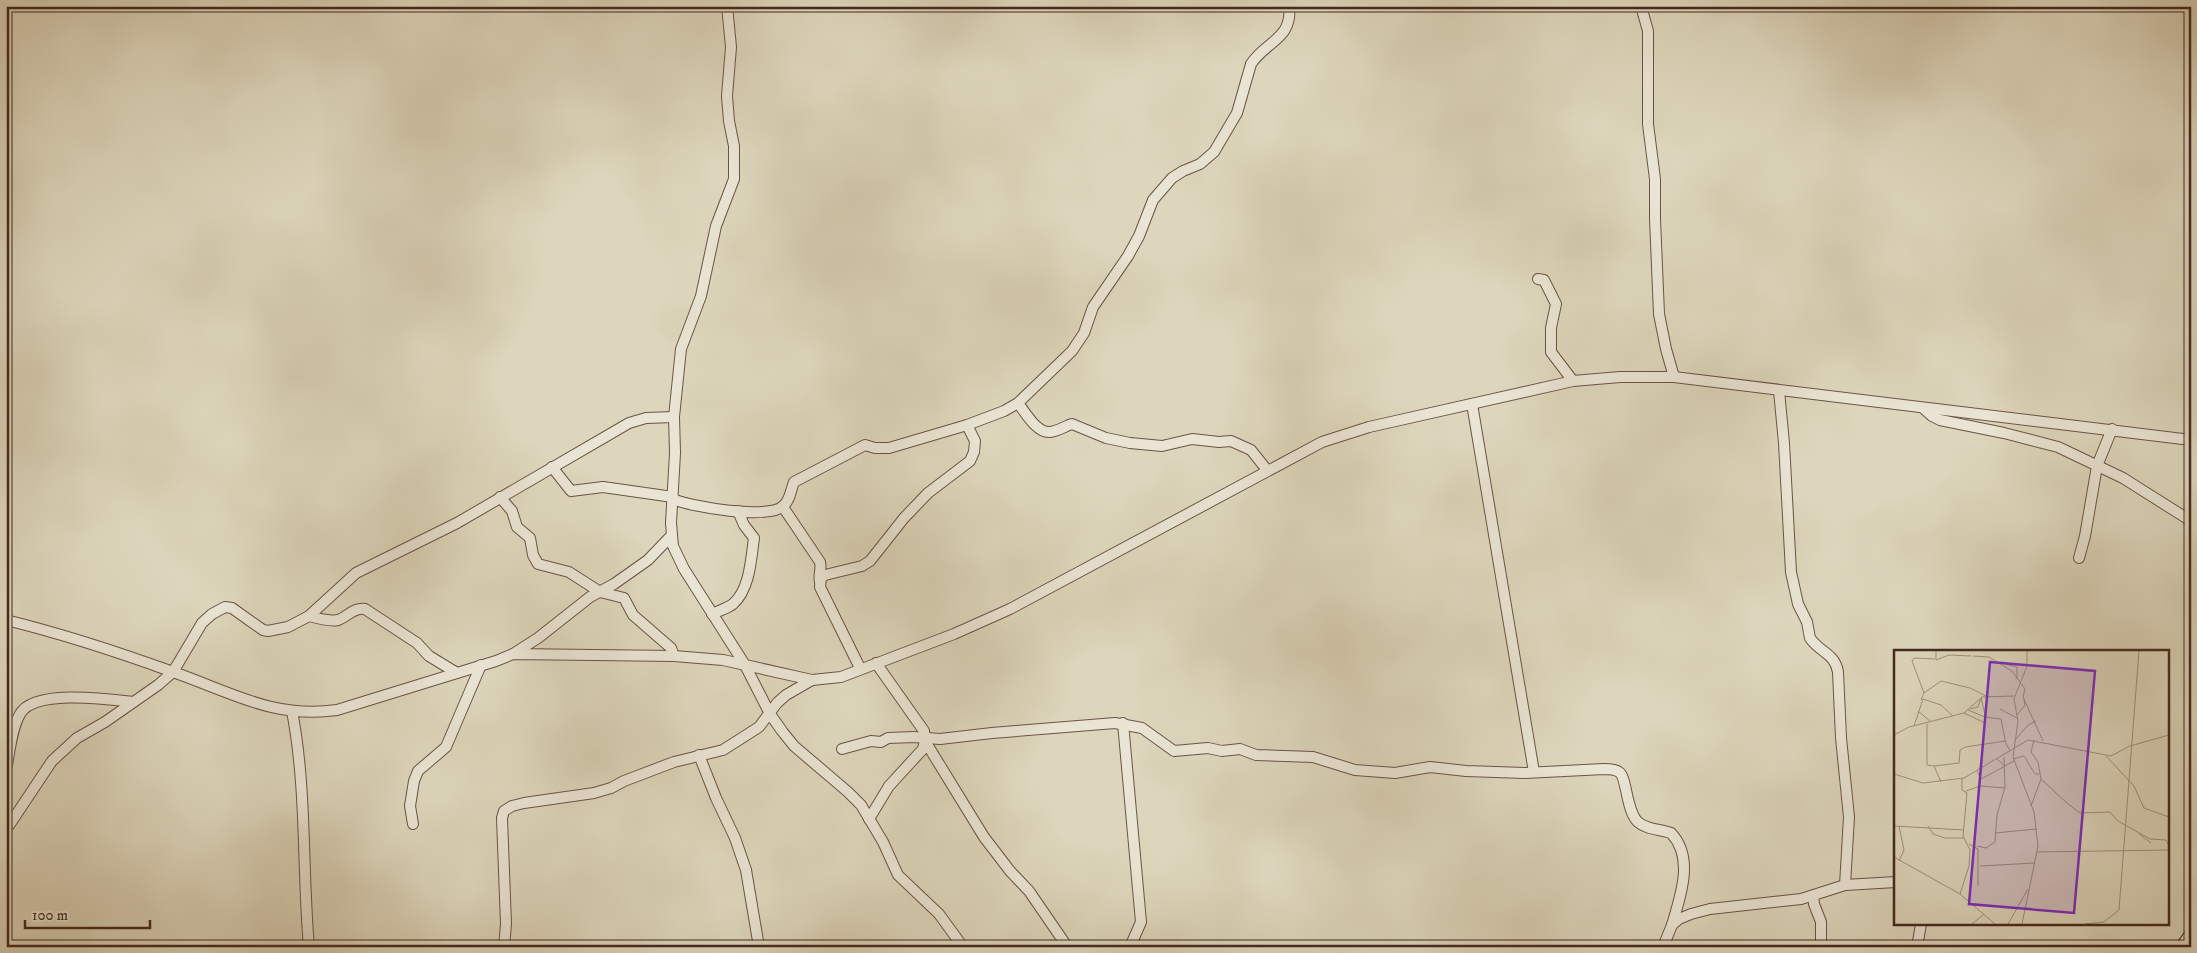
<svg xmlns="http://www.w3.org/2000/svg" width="2197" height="953" viewBox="0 0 2197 953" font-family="'IM FELL DW Pica',serif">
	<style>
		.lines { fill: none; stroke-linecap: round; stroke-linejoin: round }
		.minor-casing { stroke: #6a5446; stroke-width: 12 }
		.secondary-casing { stroke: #43291e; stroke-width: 16 }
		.minor { stroke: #e9e4d3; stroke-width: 10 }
		.secondary { stroke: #e9e4d3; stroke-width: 14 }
		.inset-road { fill: none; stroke: #9f917d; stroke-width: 1 }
		.view { fill: #7b2cbf; fill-opacity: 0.15; stroke: #7b2cbf; stroke-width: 2.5 }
		.inset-edge { fill: none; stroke: #43291e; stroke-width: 2.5 }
	</style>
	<rect width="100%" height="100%" fill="#ddd6bc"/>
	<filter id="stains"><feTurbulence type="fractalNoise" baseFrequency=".004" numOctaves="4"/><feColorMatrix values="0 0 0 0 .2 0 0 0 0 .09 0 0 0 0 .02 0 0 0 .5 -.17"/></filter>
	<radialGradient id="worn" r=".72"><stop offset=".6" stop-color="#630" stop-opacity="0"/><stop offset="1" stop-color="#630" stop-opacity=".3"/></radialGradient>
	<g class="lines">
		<defs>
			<g id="minor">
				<polyline points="727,6 731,47 727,96 729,121 734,146 734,179 716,226 701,296 681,349 674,417 675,453 671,523 673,546 684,569 745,665 770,714 782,731 794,746 848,792 861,805 883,842 898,875 939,914 963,947"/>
				<polyline points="1641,6 1648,31 1648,124 1655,179 1655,219 1659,314 1666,349 1674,377"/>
				<polyline points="1538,279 1544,280 1556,304 1551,328 1551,352 1573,381"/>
				<path d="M1779 391 1784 443 1791 572 1798 604 1807 622 1810 638C1819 652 1835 653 1838 672L1841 738 1849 817 1845 885"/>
				<path d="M1018 403C1025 412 1036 432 1049 432 1057 432 1065 426 1072 424L1106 438 1130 443 1162 446 1192 439 1219 442 1231 441 1251 450 1267 470"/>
				<polyline points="1472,404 1534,772"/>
				<polyline points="1923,408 1932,416 1940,420 2004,433 2058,447 2123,478 2191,521"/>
				<polyline points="552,467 571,491 603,487 673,497"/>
				<polyline points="500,497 512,511 517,527 530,538 533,555 538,564 569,572 600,592 624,598 633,615 671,648 674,656"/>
				<path d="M673 499C691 507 769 520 783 506 790 501 791 489 794 482L865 445 875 448H889L967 425 1004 411 1018 403 1072 351 1084 333 1093 307 1128 256 1139 236 1153 200 1172 178 1183 171 1200 164 1214 152 1237 113 1251 64C1266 41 1293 39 1289 6"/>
				<path d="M783 507 820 562C822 569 818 574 820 582"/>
				<polyline points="2079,558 2085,536 2097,466 2112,429"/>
				<path d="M712 614C718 611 728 608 733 604 750 589 751 559 754 538L744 525 738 511"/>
				<path d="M309 616C318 618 328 622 338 620 347 617 354 607 365 609L417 643 429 656 457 673"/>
				<path d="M6 620C63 634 118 652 173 672 231 692 273 719 337 710L496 661 513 654 674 656 723 660 812 680 841 677 954 634 1010 609 1322 442 1369 427 1573 381 1620 377H1674L2191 440"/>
				<polyline points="513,654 538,638 590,597 614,584 648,560 672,535"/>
				<polyline points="860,668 820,587 821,578 825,575 862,566 870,561 904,518 928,493 970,461 974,452 975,441 967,425"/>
				<path d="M292 711C307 789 302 868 309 947"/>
				<polyline points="1123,723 1141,922 1130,947"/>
				<polyline points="925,741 984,837 1010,871 1029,891 1064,942 1064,944 1058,947"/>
				<path d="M842 749 871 741 881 742 888 738 914 737 940 739 992 733 1115 723 1142 728 1174 751 1208 748 1222 751 1240 749 1256 755 1313 757 1355 770 1395 773 1430 767 1466 771 1525 773 1604 769C1609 769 1615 769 1619 772 1627 777 1626 811 1638 822 1647 830 1660 829 1671 833 1695 858 1680 897 1672 925"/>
				<polyline points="699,755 716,798 735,838 746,870 759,947"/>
				<path d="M6 770C10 752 11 730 20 714 34 689 107 699 133 702"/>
				<polyline points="869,819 889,786 923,749 925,741 924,731 876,663"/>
				<polyline points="413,824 410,806 414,781 418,771 446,747 481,665"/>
				<polyline points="6,830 52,761 77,738 105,722 158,685 173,672 202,623 212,614 225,607 232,608 263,630 268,631 288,627 309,616 356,573 457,523 629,423 646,418 674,417"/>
				<polyline points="1813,896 1814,904 1821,922 1821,947"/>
				<polyline points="504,947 506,924 502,818 504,811 512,806 524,803 594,793 611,788 624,781 674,762 723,750 759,727 777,703 786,695 812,680"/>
				<polyline points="1663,947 1672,925 1679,919 1691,914 1710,909 1801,899 1845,885 1896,882"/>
				<polyline points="1917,947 1921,924"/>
			</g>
			<polyline id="secondary" points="2183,947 2191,936"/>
		</defs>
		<!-- minor casing -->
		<use href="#minor" class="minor-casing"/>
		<!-- secondary casing -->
		<use href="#secondary" class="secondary-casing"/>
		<!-- minor -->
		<use href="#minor" class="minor"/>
		<!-- secondary -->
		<use href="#secondary" class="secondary"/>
	</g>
	<!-- overview -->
	<g transform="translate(1894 650)">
		<rect width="275" height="275" fill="#ddd6bc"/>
		<path class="inset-road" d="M42 1V10L55 5 77 6M79 6 95 7 118 21 131 39 129 47 149 91M111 14 123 17V29M30 43 47 31 76 38 92 46M87 48 92 68M27 50 30 43 18 11 20 8 41 9M76 59 84 57 87 48M106 59 123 68M74 60 91 67 107 69 112 94 116 100M24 61 37 72M70 63 91 73M123 65 131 55 130 49M33 74V115L40 116 47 132M20 76 29 49 47 55 59 66M0 85 15 77 70 63 88 47 120 46M122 89 134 75 142 71M140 90 137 102 144 112 147 129 173 153 186 163 216 162 224 171 256 189 272 190 275 196M212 106 240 136 250 158 275 167M103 109 111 116 120 111M119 109 130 106 141 124H145M40 116 65 113 66 100 71 97 111 91M83 121 87 129 111 116M0 124 29 133 70 128 134 90 217 106 236 96 275 85M72 141 86 136 111 138M137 156 147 129M0 176 70 180M34 176 39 184 51 188H70M101 183 142 179M245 184 257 193M75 194 84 199V236M83 196 92 198 101 192 103 165 111 137 110 107M143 202 275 200M0 207 66 244 101 274M5 211 10 200 5 176M86 216 141 213M66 244 75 216 76 200 69 186 73 143 68 140V129M78 274 90 264M114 274 134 239M128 274 144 196 140 162 119 107 124 71 120 49 133 16V1M191 274 210 272 225 260 245 1"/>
		<path class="view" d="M96 12 201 21 180 263 75 254Z"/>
		<rect width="275" height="275" class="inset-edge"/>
	</g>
	<!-- margin -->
	<rect width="2197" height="953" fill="none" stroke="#ddd6bc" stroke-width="25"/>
	<rect x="8" y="8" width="2182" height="938" fill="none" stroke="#43291e" stroke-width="2.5"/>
	<rect x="12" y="12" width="2172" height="928" fill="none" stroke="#43291e"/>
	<!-- scale -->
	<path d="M25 920v8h125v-8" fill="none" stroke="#43291e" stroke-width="2.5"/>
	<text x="32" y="920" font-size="15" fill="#43291e" stroke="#e9e4d3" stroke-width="4" paint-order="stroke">100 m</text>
	<rect width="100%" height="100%" filter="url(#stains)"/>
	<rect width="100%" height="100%" fill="url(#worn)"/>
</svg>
